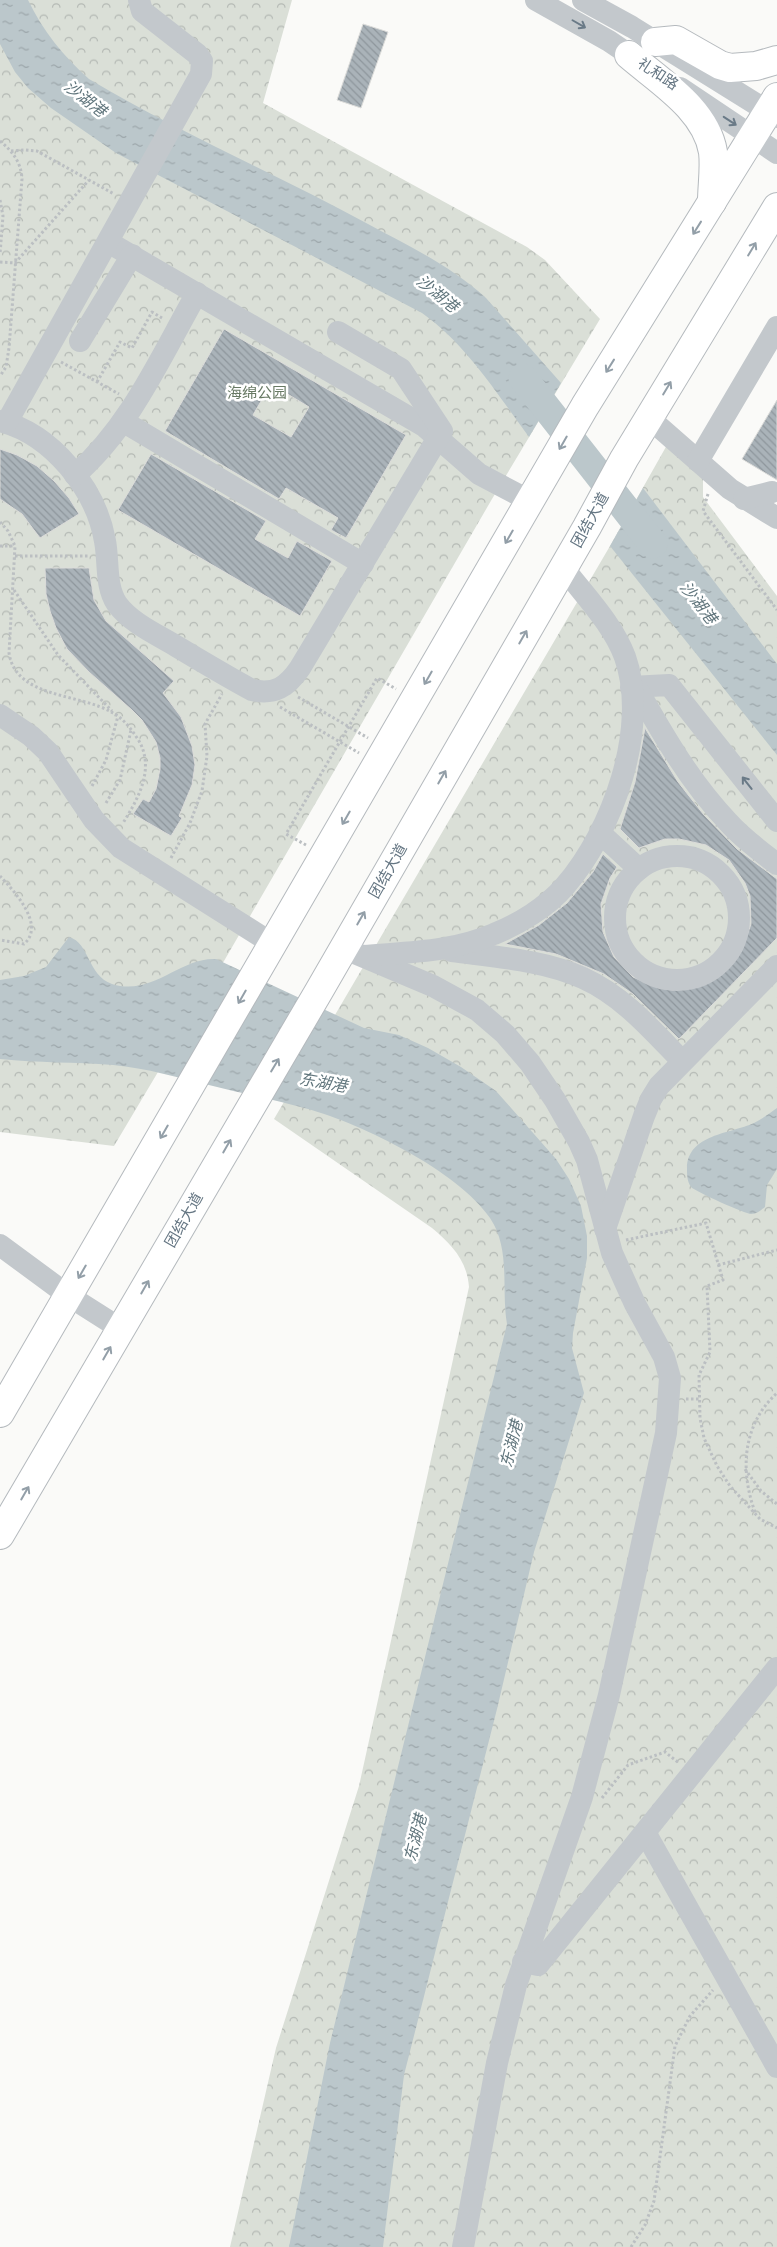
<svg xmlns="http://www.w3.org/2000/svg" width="777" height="2247" viewBox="0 0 777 2247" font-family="'Nunito Sans','Noto Sans SC',sans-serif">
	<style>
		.park { fill: url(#park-crowns) }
		.water { fill: url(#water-ripples) }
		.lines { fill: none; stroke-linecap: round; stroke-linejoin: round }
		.river { stroke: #bbc7cb; stroke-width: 29 }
		.building { fill: url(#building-back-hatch); stroke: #dcdcda; fill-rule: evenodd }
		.major-casing { stroke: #b5babe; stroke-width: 30 }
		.path { stroke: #bbbfc2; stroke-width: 3; stroke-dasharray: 2.5 2.5; stroke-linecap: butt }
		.minor { stroke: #c3c8cc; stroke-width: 22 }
		.major { stroke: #fff; stroke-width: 28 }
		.oneway { stroke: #6a7a87 }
		.oneway2 { stroke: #939fa8 }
		.labels { text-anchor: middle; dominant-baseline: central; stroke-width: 5; stroke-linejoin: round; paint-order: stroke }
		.street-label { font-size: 15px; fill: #657683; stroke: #fff }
		.park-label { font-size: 15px; fill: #687a64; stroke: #fff }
		.water-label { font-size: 16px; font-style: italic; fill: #60757c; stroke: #fff }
	</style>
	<defs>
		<pattern id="park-crowns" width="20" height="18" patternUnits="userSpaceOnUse" patternTransform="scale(1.25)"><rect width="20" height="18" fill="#dadfd7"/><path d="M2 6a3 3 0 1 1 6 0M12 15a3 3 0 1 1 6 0" fill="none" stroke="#b4b9b4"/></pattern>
		<pattern id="water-ripples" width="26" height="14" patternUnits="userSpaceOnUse" patternTransform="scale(1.25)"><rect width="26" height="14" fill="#bbc7cb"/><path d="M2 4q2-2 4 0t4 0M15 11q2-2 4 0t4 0" fill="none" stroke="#9ca6aa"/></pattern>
		<pattern id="building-back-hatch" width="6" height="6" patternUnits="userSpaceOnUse" patternTransform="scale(1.25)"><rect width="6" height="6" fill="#aab3b9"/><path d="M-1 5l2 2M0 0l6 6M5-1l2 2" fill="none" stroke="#8e969c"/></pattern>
	</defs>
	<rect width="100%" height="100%" fill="#fafaf8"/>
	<!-- park -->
	<g class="park">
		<polygon points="0,0 292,0 263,103 527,247 545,260 600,319 492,499 224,961 114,1146 0,1132"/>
		<path d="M667 445 703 479V497L777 596V2247H230L276 2048 359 1786 469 1287C467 1260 451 1244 432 1228L274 1119 610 546Z"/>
	</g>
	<!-- water -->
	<g class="water">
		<path d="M0 0H28C43 31 63 56 89 79 178 132 276 174 368 224 409 246 451 266 486 298L561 383 529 437C497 394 467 345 422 313L116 153 51 108 28 88 15 72 0 44Z"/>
		<polygon points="643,488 777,664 777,755 610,546"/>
		<path d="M69 937C90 943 87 975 112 984 152 997 180 957 216 959L364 1028 399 1035 428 1048 461 1067 496 1091 556 1159 569 1179 581 1206 587 1236V1258L573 1333 572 1348 584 1393 534 1552 497 1709 404 2075 383 2247H289L330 2043 507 1324C501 1289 511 1249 490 1218 458 1171 362 1124 308 1109 277 1100 244 1094 213 1086 180 1078 146 1068 113 1065 75 1062 38 1063 0 1059V980L24 976 46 967Z"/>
		<path d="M777 1108V1169L767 1185 765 1207C761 1210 757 1214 751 1214 746 1214 696 1192 691 1187 687 1181 687 1175 687 1168 688 1134 730 1134 754 1123 762 1119 770 1113 777 1108Z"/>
	</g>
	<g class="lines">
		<!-- river -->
		<polyline class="river" points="523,378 653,544"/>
	</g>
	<!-- building -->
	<g class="building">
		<polygon points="363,24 388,32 361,108 337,100"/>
		<path d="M224 329 406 435 346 538 331 530 338 518 286 488 279 499 165 431ZM271 384 309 407 291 437 253 415Z"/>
		<polygon points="777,400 777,480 742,459"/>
		<polygon points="0,449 17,455 37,466 54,481 69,498 79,514 40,538 22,514 0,499"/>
		<polygon points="151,454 266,521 255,539 288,558 297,541 332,561 300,616 118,510"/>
		<polygon points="45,568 89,568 94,600 106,621 174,681 163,693 181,717 192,746 195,765 192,785 179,816 182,818 171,836 133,814 143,799 149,802 156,789 160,769 160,758 156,742 142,720 132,710 89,672 67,649 56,628 50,611 46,594"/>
		<polygon points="645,728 678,782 704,815 737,849 777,879 777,938 679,1039 633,994 604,974 556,954 505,944 539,925 567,903 593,872 603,854 617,867 610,878 601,904 603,932 614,957 633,977 659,988 673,990 700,986 724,972 742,950 751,924 750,896 745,883 729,860 706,845 679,839 665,839 639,848 620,829 635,782"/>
	</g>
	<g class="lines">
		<defs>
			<g id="major">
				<polyline points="655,42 676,40 720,65 730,68 756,66 777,60"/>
				<path d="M629 55C659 81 706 109 713 152 715 168 712 186 712 202"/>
				<polyline points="0,1413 585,406 777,97"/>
				<polyline points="0,1535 319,991 587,527 624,459 777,207"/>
			</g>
		</defs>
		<!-- major casing -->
		<use href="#major" class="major-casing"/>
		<!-- path -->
		<g class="path">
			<path d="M0 141C13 152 21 162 22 179L9 348 6 367 0 376"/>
			<polyline points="11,151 25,150 37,151 114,194"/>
			<polyline points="0,200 3,216 0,254"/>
			<polyline points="0,262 15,263 89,180"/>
			<polyline points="61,362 119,394"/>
			<polyline points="97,382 120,342 132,348 152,312 162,318"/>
			<polyline points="708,494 703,511 777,610"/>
			<path d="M0 522 8 531 15 546 9 653C16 699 81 693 113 713 124 719 132 730 139 741 155 769 138 799 123 823"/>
			<polyline points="0,546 15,546"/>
			<polyline points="15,556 89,556"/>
			<polyline points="14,590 58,655 112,711"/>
			<polyline points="298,697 368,738"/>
			<polyline points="280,707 359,753"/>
			<polyline points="92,786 106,760 118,716"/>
			<polyline points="106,803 120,780 131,730"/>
			<polyline points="306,845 286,834 377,678 396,689"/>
			<polyline points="171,858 190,823 202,791 207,756 205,724 222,694"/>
			<path d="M0 876C14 891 46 925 24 944L0 940"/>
			<polyline points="626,1240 706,1223 723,1280 707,1286 710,1352 699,1375 700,1418 704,1438 717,1466 730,1486 760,1519 777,1528"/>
			<polyline points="718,1265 777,1250"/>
			<polyline points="686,1399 700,1399"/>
			<polyline points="745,1469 761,1491 777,1504"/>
			<path d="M755 1512C740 1471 742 1425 777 1393"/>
			<polyline points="602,1798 628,1765 665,1752 679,1763"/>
			<polyline points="631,2247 645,2225 654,2201 675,2046 690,2016 713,1990"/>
		</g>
		<!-- minor -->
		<g class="minor">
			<polyline points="536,0 609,41 643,64"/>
			<polyline points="583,0 632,27 777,117"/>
			<polyline points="680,88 777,153"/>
			<polyline points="108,242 424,426 479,474 530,501"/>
			<polyline points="80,341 132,255"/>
			<polyline points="649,418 730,489 777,518"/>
			<path d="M0 421C52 434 96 489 105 541 109 562 105 586 117 604 131 623 156 634 176 646 201 661 226 676 252 690 275 695 287 687 300 668L442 431 401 369 338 332"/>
			<polyline points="7,422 201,74 202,61 197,54 142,11 139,0"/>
			<polyline points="124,422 363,564"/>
			<polyline points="698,461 777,327"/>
			<path d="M75 475C131 426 161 356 197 293"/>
			<polyline points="744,499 772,492"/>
			<polyline points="631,687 669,685 777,821"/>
			<path d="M636 687C663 735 690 782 728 822 742 838 760 851 777 864"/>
			<polyline points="0,715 31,736 48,752 94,820 121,848 273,944"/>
			<polyline points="600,833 639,869"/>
			<circle cx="677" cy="918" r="62"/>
			<polyline points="343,948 433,986 477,1010 505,1034 530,1063 555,1100 579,1142 587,1160 612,1253 635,1304 664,1357 670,1378 666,1433 609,1695 582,1797 516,1985 497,2063 463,2247"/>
			<path d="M452 951C496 957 543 960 583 978 623 996 652 1030 682 1061"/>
			<path d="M364 956C408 952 452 952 494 934 519 924 547 907 565 886 612 832 650 728 625 657 613 624 584 595 563 567"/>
			<polyline points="605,1229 644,1116 651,1099 659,1086 777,966"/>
			<polyline points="0,1245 69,1296 121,1329"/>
			<polyline points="646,1834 777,2067"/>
			<polyline points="523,1962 538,1965 777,1668"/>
		</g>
		<!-- major -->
		<use href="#major" class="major"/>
	</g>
	<!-- one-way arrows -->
	<defs><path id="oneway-shaft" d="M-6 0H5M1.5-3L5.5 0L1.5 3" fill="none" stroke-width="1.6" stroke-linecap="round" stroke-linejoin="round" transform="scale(1.25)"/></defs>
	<g class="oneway">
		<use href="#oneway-shaft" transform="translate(579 24) rotate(30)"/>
		<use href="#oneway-shaft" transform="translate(730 121) rotate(33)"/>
		<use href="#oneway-shaft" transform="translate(747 783) rotate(-128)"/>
	</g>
	<g class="oneway2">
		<use href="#oneway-shaft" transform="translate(697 228) rotate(122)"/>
		<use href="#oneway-shaft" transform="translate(752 249) rotate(-59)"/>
		<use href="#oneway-shaft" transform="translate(610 366) rotate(122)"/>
		<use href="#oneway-shaft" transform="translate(667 388) rotate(-59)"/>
		<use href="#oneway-shaft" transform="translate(563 443) rotate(120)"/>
		<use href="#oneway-shaft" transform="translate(509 537) rotate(120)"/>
		<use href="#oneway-shaft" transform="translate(523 637) rotate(-60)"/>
		<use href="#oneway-shaft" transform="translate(428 678) rotate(120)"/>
		<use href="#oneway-shaft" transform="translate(442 777) rotate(-60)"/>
		<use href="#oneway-shaft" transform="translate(346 818) rotate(120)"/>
		<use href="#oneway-shaft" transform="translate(361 918) rotate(-60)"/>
		<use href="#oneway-shaft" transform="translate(242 997) rotate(120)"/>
		<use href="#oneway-shaft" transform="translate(275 1065) rotate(-59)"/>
		<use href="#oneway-shaft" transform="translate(164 1132) rotate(120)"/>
		<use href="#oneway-shaft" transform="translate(227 1146) rotate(-60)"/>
		<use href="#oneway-shaft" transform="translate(82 1272) rotate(120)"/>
		<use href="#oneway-shaft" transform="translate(145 1287) rotate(-60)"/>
		<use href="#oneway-shaft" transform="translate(107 1353) rotate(-60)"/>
		<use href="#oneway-shaft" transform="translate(25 1493) rotate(-60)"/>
	</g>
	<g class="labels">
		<!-- street labels -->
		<g class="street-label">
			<text transform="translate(658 74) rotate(33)">礼和路</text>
			<text transform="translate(590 520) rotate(-61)">团结大道</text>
			<text transform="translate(388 871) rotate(-60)">团结大道</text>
			<text transform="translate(184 1220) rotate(-60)">团结大道</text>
		</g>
		<!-- park labels -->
		<g class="park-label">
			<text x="257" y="393">海绵公园</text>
		</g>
		<!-- water labels -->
		<g class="water-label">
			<text transform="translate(85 99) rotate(38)">沙湖港</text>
			<text transform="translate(437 294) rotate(39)">沙湖港</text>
			<text transform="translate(698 603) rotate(52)">沙湖港</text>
			<text transform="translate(323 1083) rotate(10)">东湖港</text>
			<text transform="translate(512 1444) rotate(-76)">东湖港</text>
			<text transform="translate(416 1838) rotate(-76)">东湖港</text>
		</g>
	</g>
</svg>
